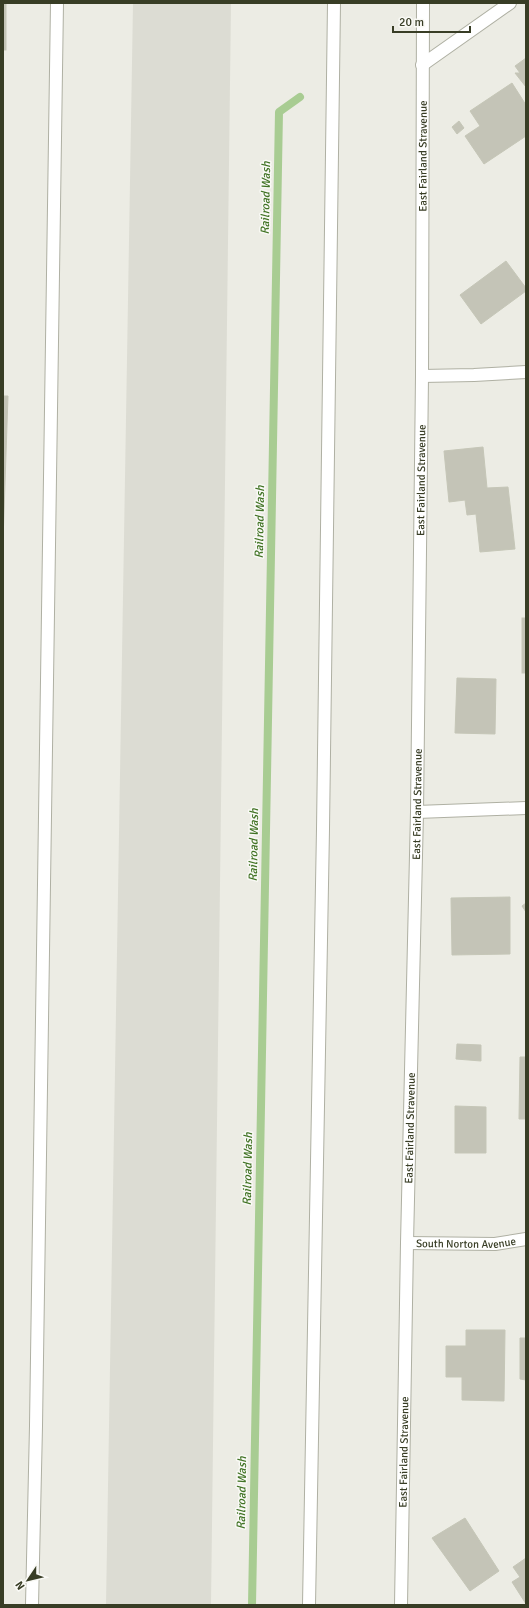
<svg xmlns="http://www.w3.org/2000/svg" width="529" height="1608" viewBox="0 0 529 1608" font-family="Signika,sans-serif">
	<style>
		.built { fill: #dcdcd3 }
		.lines { fill: none; stroke-linecap: round; stroke-linejoin: round }
		.stream { stroke: #a8cc92; stroke-width: 8 }
		.building { fill: #c4c4b7; stroke: #c5c6b7 }
		.service-casing { stroke: #afb0a3; stroke-width: 14 }
		.minor-casing { stroke: #afb0a3; stroke-width: 14 }
		.tertiary-casing { stroke: #afb0a3; stroke-width: 14 }
		.service { stroke: #fff; stroke-width: 12 }
		.minor { stroke: #fff; stroke-width: 12 }
		.tertiary { stroke: #fff; stroke-width: 12 }
		.labels { text-anchor: middle; dominant-baseline: central; stroke-width: 3; stroke-linejoin: round; paint-order: stroke }
		.street-label { font-size: 11px; fill: #383d25; stroke: #f9f9f5 }
		.water-label { font-size: 12px; font-style: italic; fill: #417325; stroke: #f9f9f5 }
	</style>
	<rect width="100%" height="100%" fill="#ecece4"/>
	<!-- built -->
	<polygon class="built" points="133,3 231,3 211,1605 106,1605"/>
	<g class="lines">
		<!-- stream -->
		<polyline class="stream" points="252,1605 279,112 300,97"/>
	</g>
	<!-- building -->
	<g class="building">
		<rect x="3" y="3" width="3" height="47"/>
		<polygon points="526,58 526,87 515,73 520,73 515,66"/>
		<polygon points="512,83 526,105 526,136 484,164 465,136 480,126 470,111"/>
		<polygon points="459,121 464,128 457,134 452,127"/>
		<polygon points="506,261 526,288 526,291 481,324 460,295"/>
		<polygon points="3,396 8,396 3,541"/>
		<polygon points="483,447 487,488 508,487 515,549 480,552 476,514 467,515 465,500 449,502 444,451"/>
		<rect x="522" y="618" width="4" height="55"/>
		<polygon points="457,678 496,679 495,734 455,733"/>
		<polygon points="510,897 510,954 452,955 451,898"/>
		<polygon points="526,903 526,912 522,906"/>
		<polygon points="457,1044 481,1045 481,1061 456,1059"/>
		<polygon points="520,1057 526,1057 526,1119 519,1119"/>
		<polygon points="455,1106 486,1107 486,1153 455,1153"/>
		<polygon points="466,1330 505,1330 504,1401 462,1400 462,1377 446,1377 446,1346 466,1346"/>
		<polygon points="520,1338 526,1338 526,1380 520,1379"/>
		<polygon points="465,1518 499,1571 470,1591 432,1538"/>
		<polygon points="526,1558 526,1604 512,1582 520,1577 513,1567"/>
	</g>
	<g class="lines">
		<defs>
			<polyline id="service" points="32,1605 36,1426 57,3"/>
			<g id="minor">
				<polyline points="422,65 510,3"/>
				<polyline points="422,376 474,375 526,372"/>
				<polyline points="417,812 526,808"/>
				<path id="s1" d="M407 1243 495 1244 526 1239"/>
				<path id="s2" d="M401 1605 407 1243 417 812 422 376 423 3"/>
			</g>
			<polyline id="tertiary" points="309,1605 323,829 334,3"/>
		</defs>
		<!-- service casing -->
		<use href="#service" class="service-casing"/>
		<!-- minor casing -->
		<use href="#minor" class="minor-casing"/>
		<!-- tertiary casing -->
		<use href="#tertiary" class="tertiary-casing"/>
		<!-- service -->
		<use href="#service" class="service"/>
		<!-- minor -->
		<use href="#minor" class="minor"/>
		<!-- tertiary -->
		<use href="#tertiary" class="tertiary"/>
	</g>
	<g class="labels">
		<!-- street labels -->
		<g class="street-label">
			<text stroke="none"><textPath href="#s2" startOffset="1449">East Fairland Stravenue</textPath></text>
			<text stroke="none"><textPath href="#s2" startOffset="1125">East Fairland Stravenue</textPath></text>
			<text stroke="none"><textPath href="#s2" startOffset="801">East Fairland Stravenue</textPath></text>
			<text stroke="none"><textPath href="#s2" startOffset="477">East Fairland Stravenue</textPath></text>
			<text stroke="none"><textPath href="#s1" startOffset="59">South Norton Avenue</textPath></text>
			<text stroke="none"><textPath href="#s2" startOffset="153">East Fairland Stravenue</textPath></text>
		</g>
		<!-- water labels -->
		<g class="water-label">
			<text transform="translate(266 198) rotate(-89)">Railroad Wash</text>
			<text transform="translate(260 522) rotate(-89)">Railroad Wash</text>
			<text transform="translate(254 845) rotate(-89)">Railroad Wash</text>
			<text transform="translate(248 1169) rotate(-89)">Railroad Wash</text>
			<text transform="translate(242 1493) rotate(-89)">Railroad Wash</text>
		</g>
	</g>
	<!-- border -->
	<rect width="529" height="1608" fill="none" stroke="#383d25" stroke-width="8"/>
	<!-- north arrow -->
	<g transform="translate(28 1580) rotate(235)" stroke="#f9f9f5" stroke-width="3" paint-order="stroke">
	<path d="M0-3L7 15L0 10L-7 15Z" fill="#383d25"/>
	<text y="-6" font-size="11" font-weight="bold" text-anchor="middle" fill="#383d25">N</text>
	</g>
	<!-- scale -->
	<path d="M393 26v6h77v-6" fill="none" stroke="#383d25" stroke-width="2"/>
	<text x="399" y="26" font-size="12" fill="#383d25" stroke="#f9f9f5" stroke-width="3" paint-order="stroke">20 m</text>
</svg>
